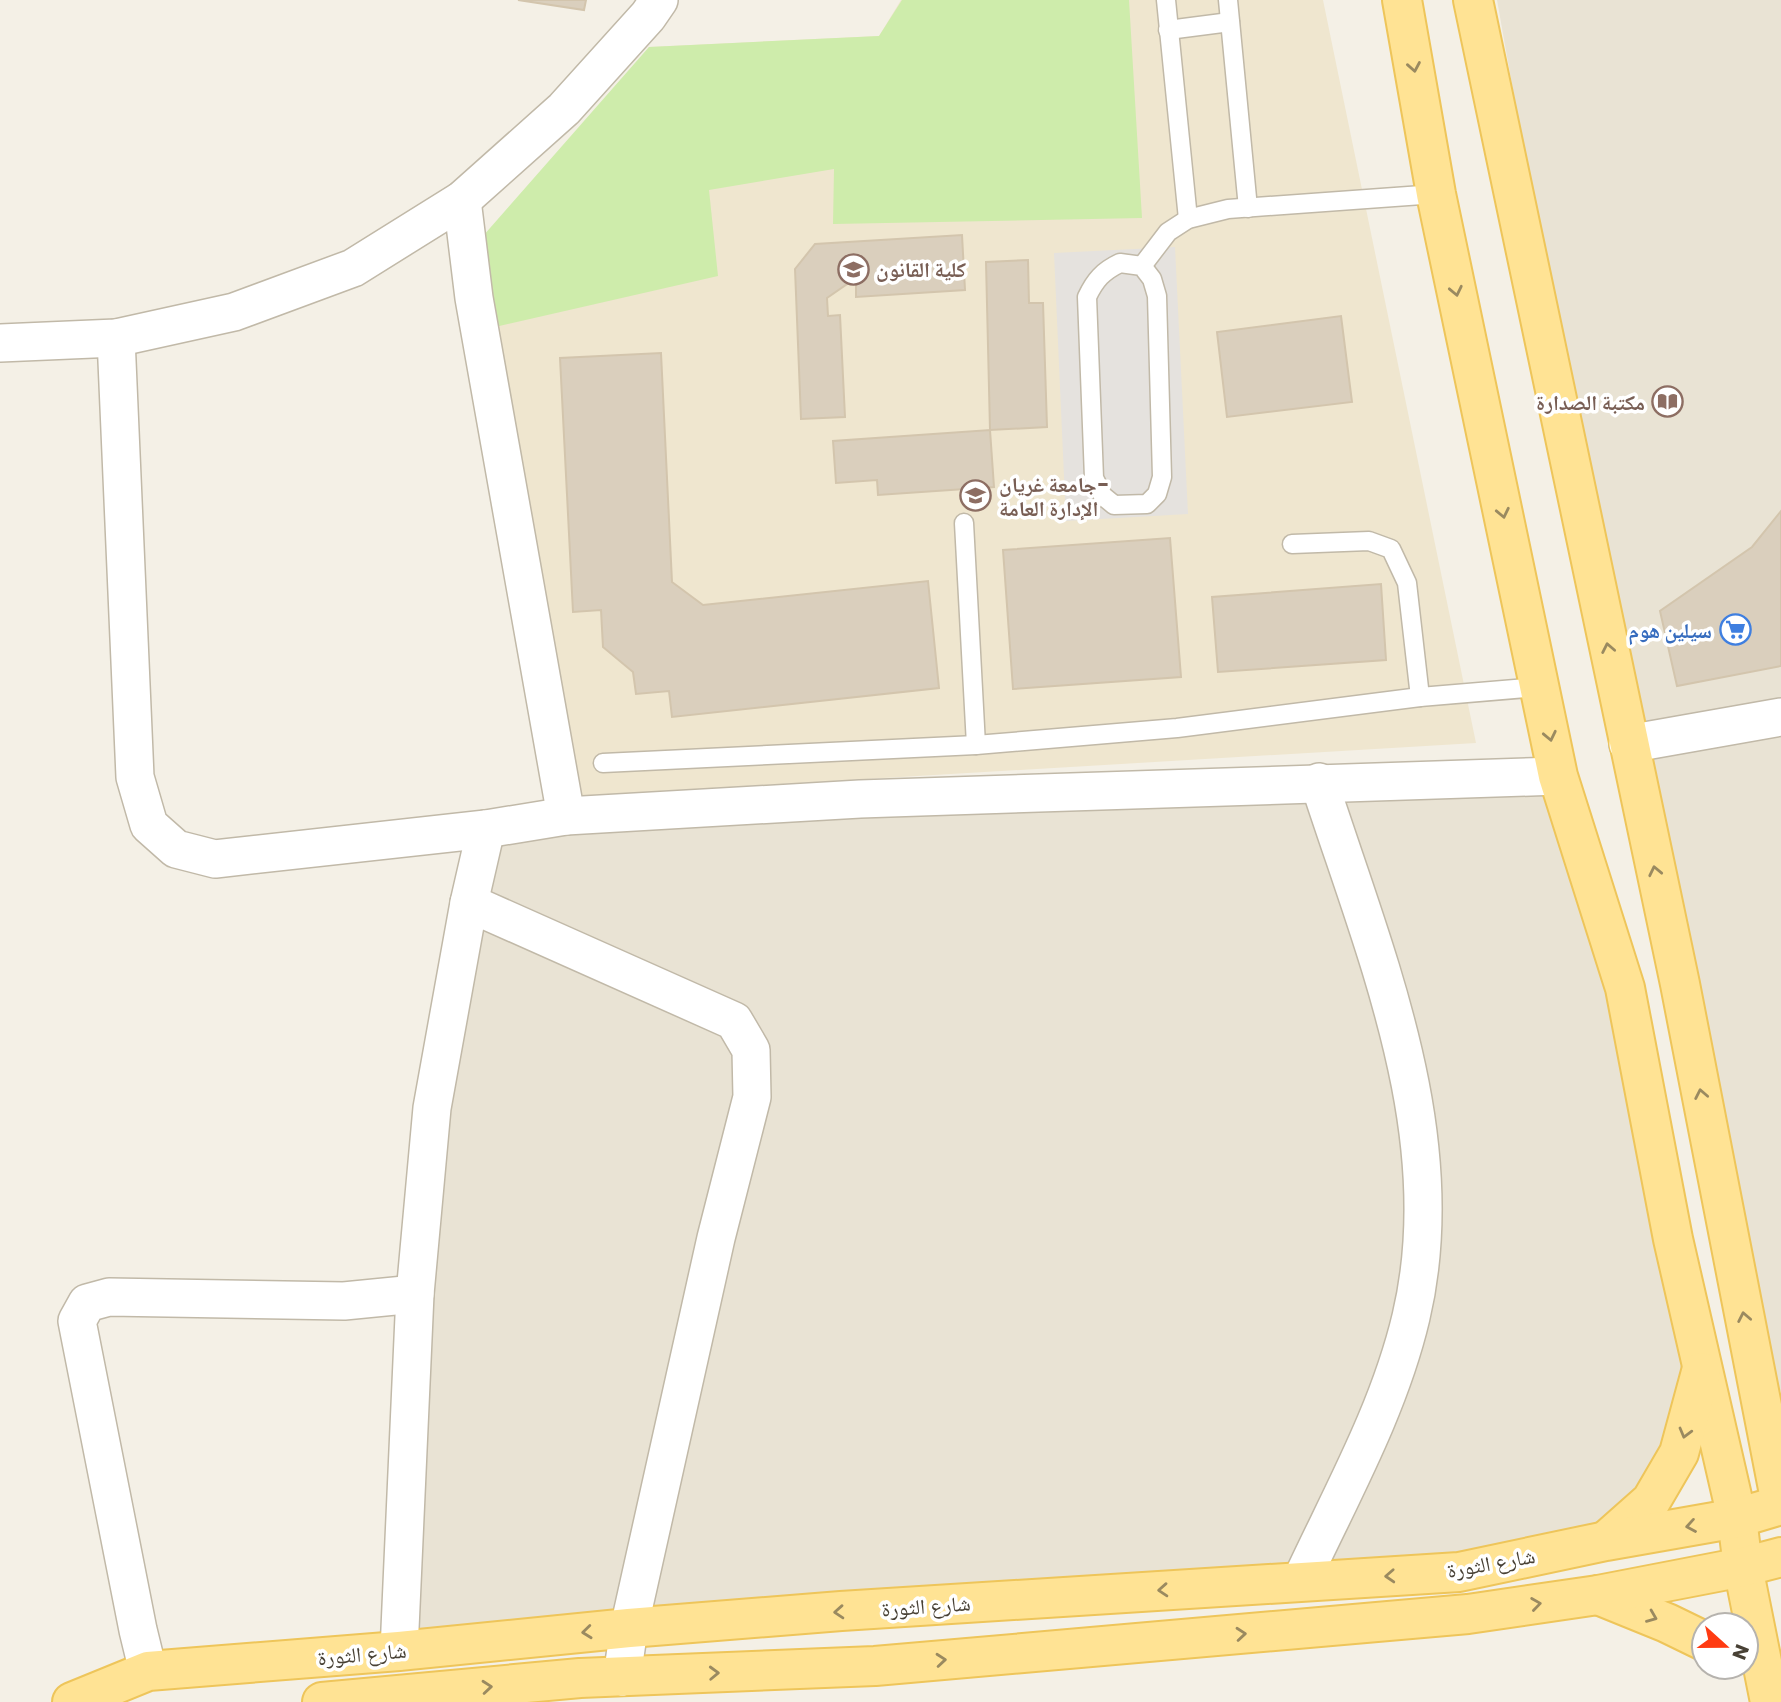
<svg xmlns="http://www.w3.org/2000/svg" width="1781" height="1702" viewBox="0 0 1781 1702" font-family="Poppins,'Noto Naskh Arabic',sans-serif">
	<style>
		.residential { fill: #e9e3d4 }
		.education { fill: #efe6cf }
		.green { fill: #ceecab }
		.parking { fill: #e5e2de }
		.building { fill: #dacfbd; stroke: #d3c5ad; stroke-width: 2 }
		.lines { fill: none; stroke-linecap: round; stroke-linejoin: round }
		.service-casing { stroke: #c1b9a8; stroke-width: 21 }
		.minor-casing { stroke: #c1b9a8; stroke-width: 40 }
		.primary-casing { stroke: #eec55a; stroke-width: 42 }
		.service { stroke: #fff; stroke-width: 18 }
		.minor { stroke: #fff; stroke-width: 37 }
		.primary { stroke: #ffe394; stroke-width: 38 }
		.oneway { stroke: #9a8a60 }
		.labels { text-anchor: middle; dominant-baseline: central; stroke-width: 7; stroke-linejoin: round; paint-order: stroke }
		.education-label { font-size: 21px; font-weight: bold; fill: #785e54; stroke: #fff; text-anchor: start }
		.shop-label { font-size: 21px; font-weight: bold; fill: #366cbe; stroke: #fff; text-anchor: end }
		.street-label { font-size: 21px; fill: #484135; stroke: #fff }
	</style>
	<rect width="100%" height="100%" fill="#f4f0e6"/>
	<!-- residential -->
	<g class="residential">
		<polygon points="1497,0 1781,0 1781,1391 1754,1368 1629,743"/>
		<polygon points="1557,778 1700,1368 1677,1452 1605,1539 1459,1570 399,1650 417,1295 487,830"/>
	</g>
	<!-- education -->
	<polygon class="education" points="901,0 1323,0 1476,743 580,796 495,327 636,65 649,47 879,36"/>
	<!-- green -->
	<polygon class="green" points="902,0 1129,0 1142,218 833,224 834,169 709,190 718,276 495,327 483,236 649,47 879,36"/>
	<!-- parking -->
	<polygon class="parking" points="1175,247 1188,514 1066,521 1054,253"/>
	<!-- building -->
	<g class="building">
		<polygon points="518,0 586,0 584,10"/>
		<polygon points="962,235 965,290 856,297 856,278 827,298 828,316 840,315 845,417 801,419 795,269 815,244"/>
		<polygon points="1028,260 1029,303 1043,303 1047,427 990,430 986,262"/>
		<polygon points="1341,316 1352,402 1227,417 1217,332"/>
		<polygon points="661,353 672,582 703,605 928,581 939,688 672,717 669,691 636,694 633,672 603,647 601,610 573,612 560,358"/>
		<polygon points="990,430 994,487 878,495 877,480 836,483 833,441"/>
		<polygon points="1781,511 1781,666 1677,686 1660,611 1752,547"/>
		<polygon points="1170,538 1181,677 1013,689 1003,550"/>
		<polygon points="1381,584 1386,660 1218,672 1212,597"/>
	</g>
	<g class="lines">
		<defs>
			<g id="service">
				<polyline points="1166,0 1188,219"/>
				<polyline points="1228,0 1248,208"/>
				<polyline points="1168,30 1230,22"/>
				<path d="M1120 263 1142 266 1152 279 1157 296 1162 477 1157 494 1147 504 1114 505 1103 496 1094 478 1087 297C1095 280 1103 271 1120 263Z"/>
				<polyline points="1142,266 1168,232 1188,219 1228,209 1436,194"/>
				<polyline points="964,523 976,745"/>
				<polyline points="1292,544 1369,541 1391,549 1407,583 1420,697"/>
				<polyline points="603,763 976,745 1177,728 1420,697 1539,687"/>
			</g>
			<g id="minor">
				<polyline points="462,200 474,298 566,816"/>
				<polyline points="116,338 135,777 149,825 176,849 215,859 486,829 566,816 860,799 1558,776"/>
				<polyline points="0,343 116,338 234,312 353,268 462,200 564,109 648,16 659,0"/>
				<polyline points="1628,744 1781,717"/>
				<polyline points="469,903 734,1021 751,1050 752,1097 716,1238 629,1628 622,1677"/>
				<path d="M1301 1581C1341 1495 1389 1410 1411 1317 1454 1136 1374 952 1319 782"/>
				<polyline points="399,1651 415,1294 432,1108 469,903 486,829"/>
				<polyline points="148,1671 138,1630 77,1321 87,1303 109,1297 344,1301 415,1294"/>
			</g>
			<g id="primary">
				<polyline points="1402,0 1436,194 1558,776 1625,988 1673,1239 1737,1518 1743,1567 1770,1702"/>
				<polyline points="1473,0 1680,984 1781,1504"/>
				<polyline points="1607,1540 1651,1501 1679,1453 1701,1372"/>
				<polyline points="1598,1595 1667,1623 1704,1641"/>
				<polyline points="72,1702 148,1671 399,1651 629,1628 841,1611 1459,1572 1606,1541 1737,1518 1781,1505"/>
				<polyline points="322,1702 580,1678 875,1666 1468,1614 1598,1595 1743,1567 1781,1557"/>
			</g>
		</defs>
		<!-- service casing -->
		<use href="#service" class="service-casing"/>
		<!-- minor casing -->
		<use href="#minor" class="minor-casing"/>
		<!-- primary casing -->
		<use href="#primary" class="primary-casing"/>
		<!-- service -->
		<use href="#service" class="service"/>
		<!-- minor -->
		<use href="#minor" class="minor"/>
		<!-- primary -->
		<use href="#primary" class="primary"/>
	</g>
	<!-- one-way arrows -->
	<defs><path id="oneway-chevron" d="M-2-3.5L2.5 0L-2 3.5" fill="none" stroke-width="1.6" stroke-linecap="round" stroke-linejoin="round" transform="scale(1.75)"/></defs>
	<g class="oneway">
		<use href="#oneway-chevron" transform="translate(1414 67) rotate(80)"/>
		<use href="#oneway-chevron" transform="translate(1456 291) rotate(78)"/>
		<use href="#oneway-chevron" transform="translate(1503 513) rotate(78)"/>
		<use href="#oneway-chevron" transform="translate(1608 648) rotate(-101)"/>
		<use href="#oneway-chevron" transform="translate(1550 736) rotate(78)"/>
		<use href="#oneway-chevron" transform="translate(1655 871) rotate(-102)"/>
		<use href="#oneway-chevron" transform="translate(1701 1094) rotate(-101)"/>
		<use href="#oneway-chevron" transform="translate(1744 1317) rotate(-101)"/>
		<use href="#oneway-chevron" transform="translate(1685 1433) rotate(105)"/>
		<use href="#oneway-chevron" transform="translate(1691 1526) rotate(170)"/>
		<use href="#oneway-chevron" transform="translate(1390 1576) rotate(177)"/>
		<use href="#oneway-chevron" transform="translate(1163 1590) rotate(176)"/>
		<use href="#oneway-chevron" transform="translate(1536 1604) rotate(-8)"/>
		<use href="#oneway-chevron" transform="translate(839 1612) rotate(176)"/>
		<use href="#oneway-chevron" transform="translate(1652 1617) rotate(22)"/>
		<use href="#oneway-chevron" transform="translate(587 1632) rotate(174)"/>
		<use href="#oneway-chevron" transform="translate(1241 1634) rotate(-5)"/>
		<use href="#oneway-chevron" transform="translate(941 1660) rotate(-5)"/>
		<use href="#oneway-chevron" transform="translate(714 1673) rotate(-2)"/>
		<use href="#oneway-chevron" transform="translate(487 1687) rotate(-5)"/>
	</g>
	<!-- icons -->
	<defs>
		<symbol id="university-ring" viewBox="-11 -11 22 22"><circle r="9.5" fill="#fff" stroke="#8d6e63" stroke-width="1.5"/><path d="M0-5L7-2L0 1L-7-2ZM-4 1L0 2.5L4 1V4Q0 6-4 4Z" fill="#8d6e63"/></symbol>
		<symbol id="library-ring" viewBox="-11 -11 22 22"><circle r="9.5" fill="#fff" stroke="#8d6e63" stroke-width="1.5"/><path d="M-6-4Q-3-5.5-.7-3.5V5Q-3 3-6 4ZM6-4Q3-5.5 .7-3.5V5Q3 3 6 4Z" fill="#8d6e63"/></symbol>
		<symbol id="supermarket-ring" viewBox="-11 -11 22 22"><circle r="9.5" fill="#fff" stroke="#3f7fe0" stroke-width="1.5"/><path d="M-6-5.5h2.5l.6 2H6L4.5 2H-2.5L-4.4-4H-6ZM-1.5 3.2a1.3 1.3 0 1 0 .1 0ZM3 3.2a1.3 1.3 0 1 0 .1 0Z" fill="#3f7fe0"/></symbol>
	</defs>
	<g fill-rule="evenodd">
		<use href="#university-ring" x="836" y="252" width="35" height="35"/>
		<use href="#library-ring" x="1650" y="384" width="35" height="35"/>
		<use href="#university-ring" x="958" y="478" width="35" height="35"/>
		<use href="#supermarket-ring" x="1718" y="612" width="35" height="35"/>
	</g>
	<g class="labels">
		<!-- education labels -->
		<g class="education-label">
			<text x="876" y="269">كلية القانون</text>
			<text x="1645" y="402" text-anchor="end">مكتبة الصدارة</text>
			<text x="999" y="484">جامعة غريان-<tspan x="999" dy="24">الإدارة العامة</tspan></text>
		</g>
		<!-- shop labels -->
		<g class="shop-label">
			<text x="1712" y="630">سيلين هوم</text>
		</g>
		<!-- street labels -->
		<g class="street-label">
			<text transform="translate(1491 1563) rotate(-10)">شارع الثورة</text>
			<text transform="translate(926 1606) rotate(-4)">شارع الثورة</text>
			<text transform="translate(362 1654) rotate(-5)">شارع الثورة</text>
		</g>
	</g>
	<!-- north arrow -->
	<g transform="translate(1725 1646) rotate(111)"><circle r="33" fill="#ffffff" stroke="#b6b3ae" stroke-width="2"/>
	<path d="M0-5L12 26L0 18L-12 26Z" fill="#ff3b12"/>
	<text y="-10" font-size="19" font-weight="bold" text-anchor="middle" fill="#484135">N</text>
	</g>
</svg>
